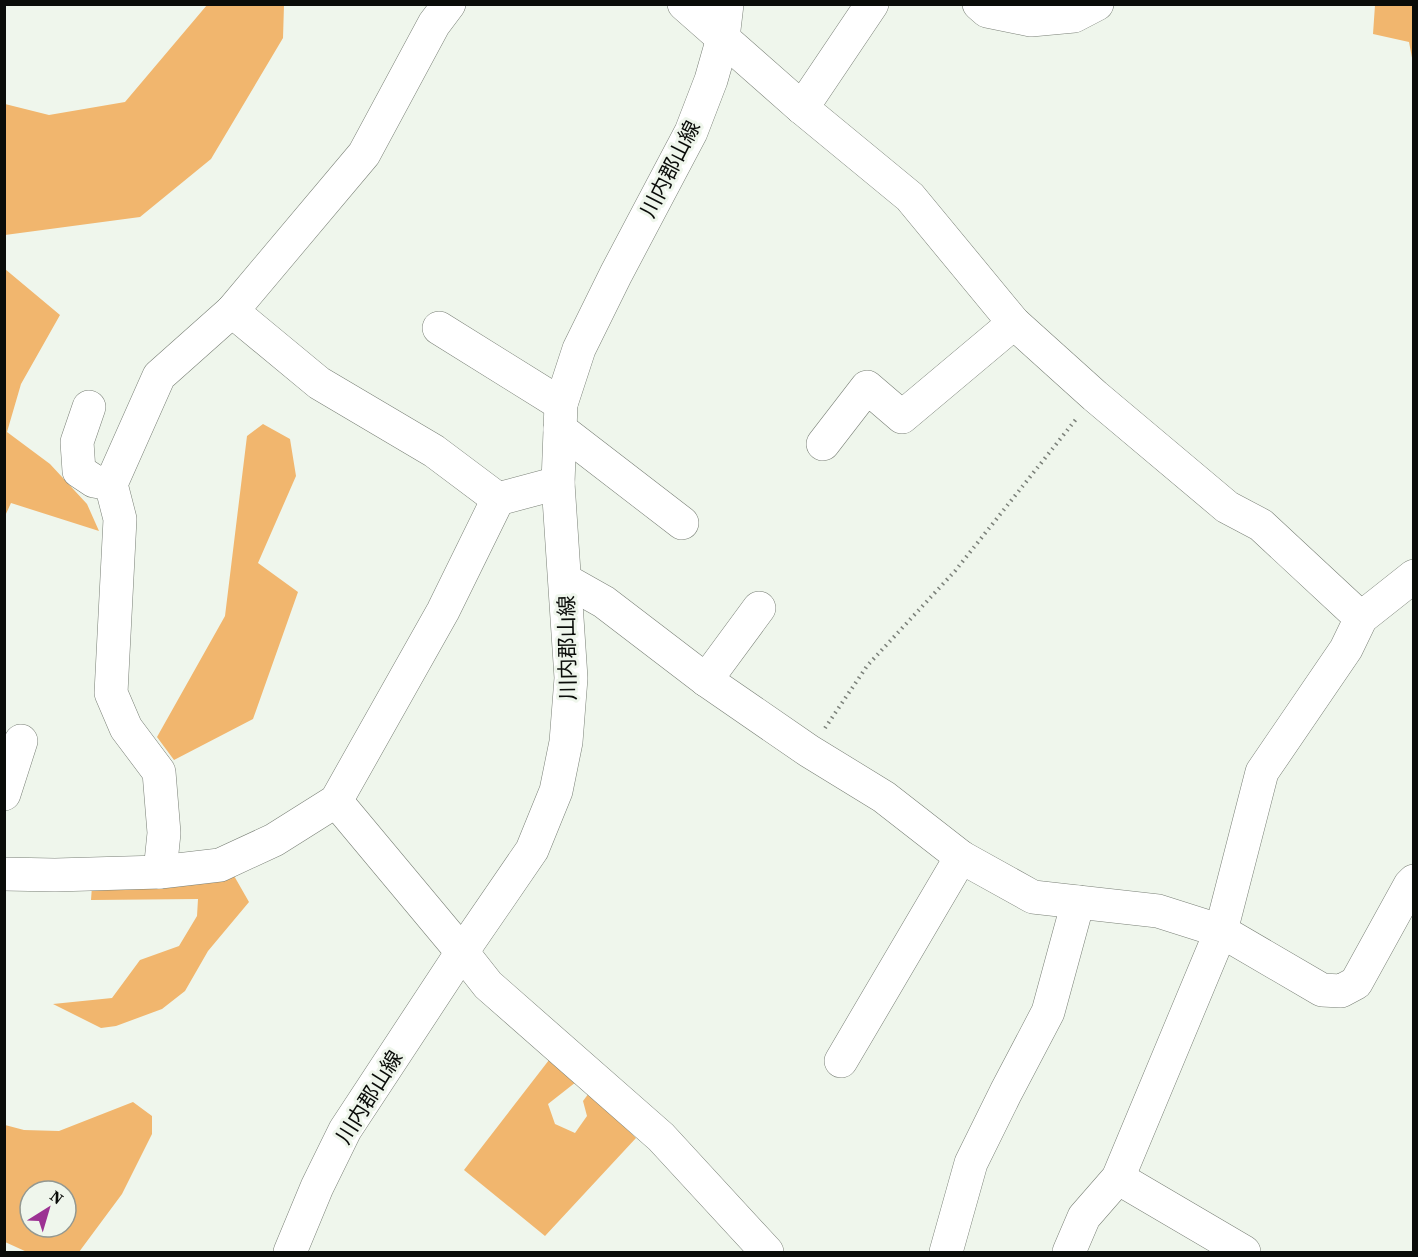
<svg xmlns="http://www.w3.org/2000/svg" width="1418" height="1257" viewBox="0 0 1418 1257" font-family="'Source Serif 4','Noto Sans JP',serif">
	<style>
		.forest { fill: #f1b66e; fill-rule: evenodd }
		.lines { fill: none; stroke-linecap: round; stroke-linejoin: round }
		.minor-casing { stroke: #7a8077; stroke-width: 34 }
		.major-casing { stroke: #7a8077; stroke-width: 34 }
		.path { stroke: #7b8079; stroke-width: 4; stroke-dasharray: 1.5 4.5; stroke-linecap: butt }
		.minor { stroke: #fff; stroke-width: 33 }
		.major { stroke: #fff; stroke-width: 33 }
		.labels { text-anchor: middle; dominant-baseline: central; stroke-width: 6; stroke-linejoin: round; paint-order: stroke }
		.street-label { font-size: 21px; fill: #0a0c09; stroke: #eff6ec }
	</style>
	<rect width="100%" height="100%" fill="#eff6ec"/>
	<!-- forest -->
	<g class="forest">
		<polygon points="207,5 284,5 283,38 211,159 140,217 5,235 5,104 49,115 125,102"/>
		<polygon points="1375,5 1413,5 1413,63 1409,42 1373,34"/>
		<polygon points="5,269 60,315 21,384 7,432 50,464 87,504 99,531 11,503 5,516"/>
		<polygon points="263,424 290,439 296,476 258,563 298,592 253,719 174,760 157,737 225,616 247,436"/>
		<polygon points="233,874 249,902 208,951 185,991 162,1009 116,1026 101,1028 53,1004 112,998 140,960 179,946 197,916 198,899 91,900 92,886"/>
		<polygon points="549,1060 576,1082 548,1104 555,1124 575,1133 587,1116 583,1101 589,1093 636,1138 545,1236 464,1170"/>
		<path d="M133 1102 152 1116V1134L122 1194 79 1252H27L5 1242V1125L24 1130 59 1131ZM30 1191H66V1227H30Z"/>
	</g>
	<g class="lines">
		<defs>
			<g id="minor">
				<polyline points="449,4 434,24 364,154 232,311 319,383 434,451 498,499"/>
				<polyline points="684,4 802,108 910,197 1014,323 1095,396 1227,507 1261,525 1361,618"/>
				<polyline points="979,4 987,11 1031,20 1074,16 1097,4"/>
				<polyline points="802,108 872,4"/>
				<polyline points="439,328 561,404"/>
				<polyline points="89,407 77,442 79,471 94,481 111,484"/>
				<polyline points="560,429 682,523"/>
				<polyline points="823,444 867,387 902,417 1014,323"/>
				<polyline points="565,580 604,602 706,680 809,751 884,797 961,857 1033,897 1158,911 1221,931 1322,990 1341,991 1356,983 1410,885 1414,881"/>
				<polyline points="706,680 759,608"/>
				<polyline points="4,794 21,741"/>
				<polyline points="336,801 462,952 488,985 661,1137 767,1252"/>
				<polyline points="160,872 164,833 159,772 126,728 111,693 120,519 111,484 159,376 232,311"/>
				<polyline points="4,874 55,875 160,872 220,865 274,840 336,801 443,611 498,499 558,483"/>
				<polyline points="841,1061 961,857"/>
				<polyline points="1118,1178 1244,1252"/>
				<polyline points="946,1252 971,1163 1006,1092 1048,1012 1078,902"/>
				<polyline points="1069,1252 1084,1217 1118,1178 1221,931 1262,772 1346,649 1361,618 1414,576"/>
			</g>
			<polyline id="major" points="290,1252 317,1187 345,1130 462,952 532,850 556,791 566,742 571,678 558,483 561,404 579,349 616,274 691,132 711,80 723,38 727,4"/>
		</defs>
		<!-- minor casing -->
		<use href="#minor" class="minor-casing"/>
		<!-- major casing -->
		<use href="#major" class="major-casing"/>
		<!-- path -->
		<polyline class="path" points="825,728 867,666 955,571 1077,418"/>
		<!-- minor -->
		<use href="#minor" class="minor"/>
		<!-- major -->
		<use href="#major" class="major"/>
	</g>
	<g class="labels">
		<!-- street labels -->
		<g class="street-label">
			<text transform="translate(670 169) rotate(-63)">川内郡山線</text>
			<text transform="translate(567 648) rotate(-91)">川内郡山線</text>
			<text transform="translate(369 1097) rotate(-58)">川内郡山線</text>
		</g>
	</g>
	<!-- border -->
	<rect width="1418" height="1257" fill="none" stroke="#0a0c09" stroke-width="12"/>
	<!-- north arrow -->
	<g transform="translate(48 1209) rotate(37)"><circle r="28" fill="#eff6ec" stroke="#939891" stroke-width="1.5"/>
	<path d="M0-4.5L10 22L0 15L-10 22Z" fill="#9c3293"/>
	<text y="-9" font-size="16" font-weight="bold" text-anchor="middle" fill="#0a0c09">N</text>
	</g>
</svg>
